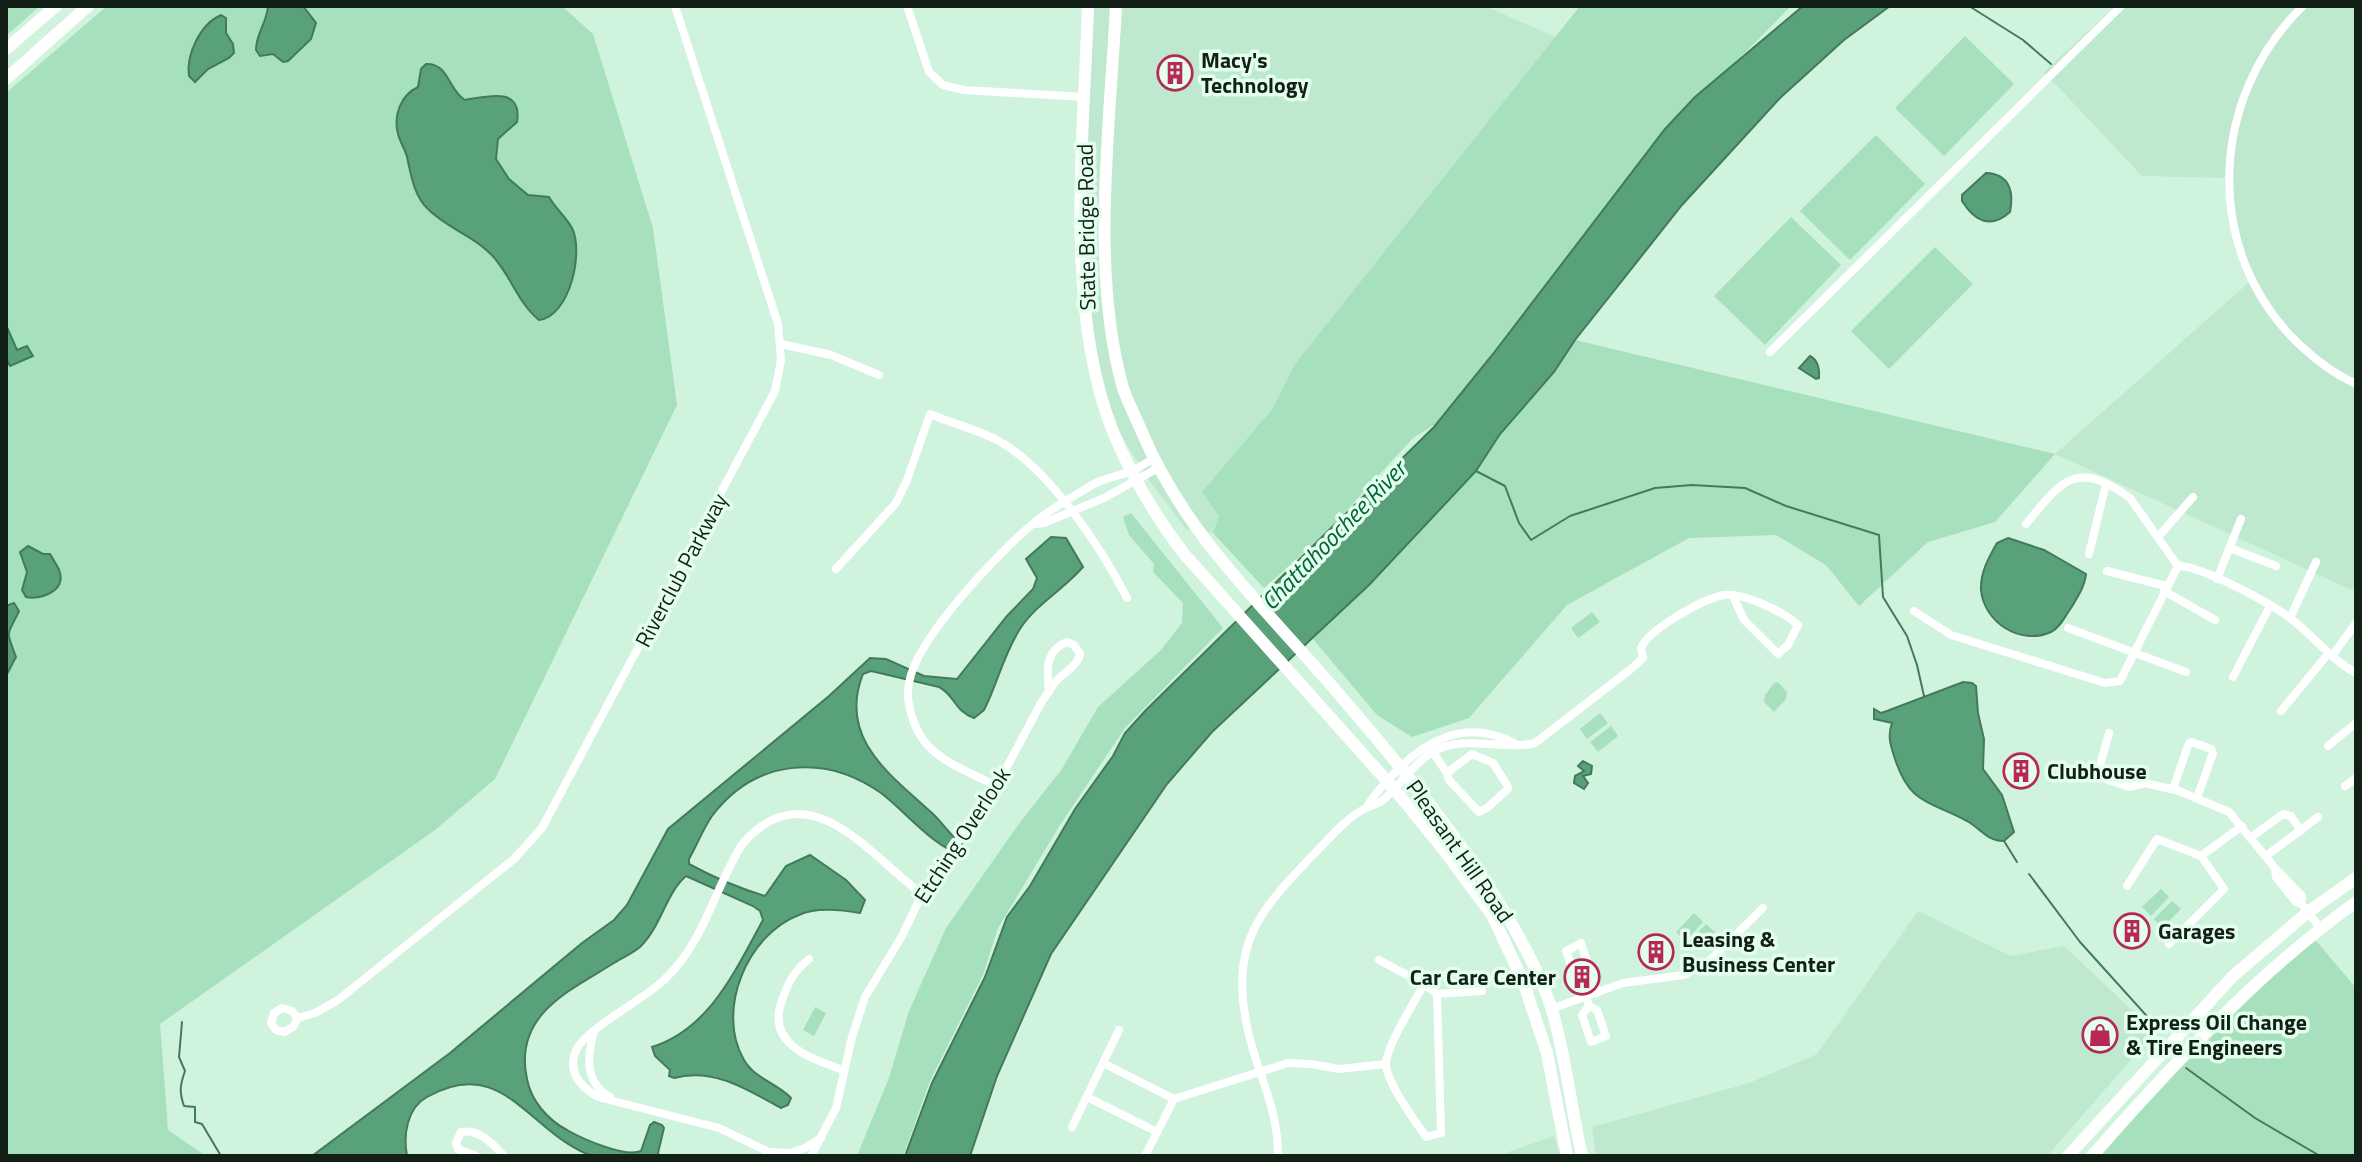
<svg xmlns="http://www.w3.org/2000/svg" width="2362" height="1162" viewBox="0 0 2362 1162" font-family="'Titillium Web',sans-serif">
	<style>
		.built { fill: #bfe9cf }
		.green { fill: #a6e0bd }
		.water { fill: #58a179; stroke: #437a5c; stroke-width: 2 }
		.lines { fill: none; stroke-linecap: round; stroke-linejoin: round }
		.stream { stroke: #437a5c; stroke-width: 2 }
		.minor { stroke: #fff; stroke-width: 8 }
		.highway { stroke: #fff; stroke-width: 12 }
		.labels { text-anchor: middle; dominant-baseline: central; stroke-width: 7; stroke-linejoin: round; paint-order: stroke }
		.poi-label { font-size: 22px; font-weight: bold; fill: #132018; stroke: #e3feed; text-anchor: start }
		.street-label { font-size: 22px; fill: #132018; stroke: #e3feed }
		.water-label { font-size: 24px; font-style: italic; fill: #02623b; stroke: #e3feed }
	</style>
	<rect width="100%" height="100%" fill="#d0f3dd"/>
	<!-- built -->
	<g class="built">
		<polygon points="1091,6 1485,6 1556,37 1295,364 1273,408 1203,492 1219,516 1213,533 1186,529 1151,483 1110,418 1085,301 1088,233 1088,91"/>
		<polygon points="2115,6 2356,6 2356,592 2055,454 2255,277 2228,221 2229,178 2142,176 2044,72"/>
		<polygon points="1918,911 2011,956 2064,946 2155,1032 2047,1156 1596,1156 1592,1127 1749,1083 1817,1054"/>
		<polygon points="1554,1136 1560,1156 1497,1156"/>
	</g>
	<!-- green -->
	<g class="green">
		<polygon points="6,6 40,6 6,36"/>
		<polygon points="107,6 562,6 593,34 653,228 677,405 495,779 435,830 160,1024 168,1130 206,1156 6,1156 6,93"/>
		<polygon points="1580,6 1791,6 1715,83 1469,403 1413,438 1323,536 1264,588 1213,533 1219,516 1202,492 1273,408 1295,364"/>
		<polygon points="1965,36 2014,84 1944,156 1895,108"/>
		<polygon points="1876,135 1925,184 1850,260 1800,211"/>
		<polygon points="1791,217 1841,265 1765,345 1714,296"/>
		<polygon points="1935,247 1973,284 1889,369 1851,331"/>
		<path d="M1575 340 2055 454 1995 522 1928 542 1859 606 1826 565 1776 535 1689 538 1567 605 1469 718 1412 737 1377 715 1313 639C1400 556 1475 462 1554 372Z"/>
		<polygon points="1131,513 1223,628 1125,728 1060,825 998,928 983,975 930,1081 903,1156 857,1156 889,1078 909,1011 946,928 1018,825 1062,769 1098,707 1161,650 1182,623 1183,603 1153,572 1154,564 1129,535 1123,517"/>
		<polygon points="1592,612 1600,622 1578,638 1571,628"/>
		<polygon points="1778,682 1787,692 1786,699 1774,712 1764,702 1765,695 1774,683"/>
		<polygon points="1600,713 1608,723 1587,739 1580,729"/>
		<polygon points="1611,726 1618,736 1598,752 1590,742"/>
		<polygon points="2161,889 2169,897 2151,916 2142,907"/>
		<polygon points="2172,901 2181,909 2162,928 2154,919"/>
		<polygon points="1694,913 1703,922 1686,941 1676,932"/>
		<polygon points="1706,924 1715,932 1697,951 1688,943"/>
		<path d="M2311 940 2317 942 2356 988V1156H2101C2167 1079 2238 1009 2311 940Z"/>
		<polygon points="815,1007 826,1013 814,1036 803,1030"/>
	</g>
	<!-- water -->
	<g class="water">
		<path d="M268 6H303L316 23 311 39 288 61 283 62 273 54 260 56 256 50C256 33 267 23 268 6Z"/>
		<polygon points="1803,6 1890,6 1844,40 1780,98 1682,205 1575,340 1554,372 1500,434 1476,471 1369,585 1212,732 1167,784 1051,954 997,1076 970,1156 905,1156 932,1083 985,977 1007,917 1030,886 1075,809 1113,756 1125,733 1146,710 1434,427 1493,354 1665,129 1695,97"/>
		<path d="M221 15 226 18V33L233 44 234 53 229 58 208 69 195 82 189 76C186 55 200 24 221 15Z"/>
		<path d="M426 64C449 63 448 90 465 100 485 97 523 85 517 122L498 139 496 159 509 179 528 195 549 197C555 208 566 217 572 228 584 252 570 316 539 320 519 304 512 279 496 260 478 237 447 229 427 208 414 195 411 175 407 157 405 149 400 142 398 134 393 115 401 95 418 87L421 69Z"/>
		<path d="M1986 173C2010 174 2014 192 2010 212 1991 229 1975 222 1962 201V195Z"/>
		<polygon points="6,325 17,350 27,346 33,356 10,366 6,358"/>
		<path d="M1810 356C1818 360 1820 370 1819 378L1816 379 1799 368Z"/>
		<path d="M1051 537 1066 538 1083 567C1063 590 1036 604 1020 629 1004 653 997 685 984 710L974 718C954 711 955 695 939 687L871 671 863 674C837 739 892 776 932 813 945 825 952 839 967 848L963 855C934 848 905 811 881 793 824 753 755 759 712 816 703 829 697 845 689 859V864C713 877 738 888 765 896L786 866 810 855 846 880 865 900 860 913C841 910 817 907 799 915 748 934 715 1010 744 1060 755 1079 777 1083 791 1098L788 1105 781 1108C748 1090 713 1067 674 1078L669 1076 670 1070 655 1056 652 1047C710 1029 736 969 763 920L760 911 753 906 686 876C666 893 661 927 640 947 633 953 622 958 614 963 569 991 513 1015 527 1079 531 1101 548 1120 567 1130 583 1139 625 1158 641 1151L650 1125 654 1122 662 1125 664 1128 658 1153 660 1156C642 1156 602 1161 587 1154 526 1128 502 1055 427 1097 407 1108 403 1135 407 1156H312L450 1053 582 943 614 920 627 905 668 829 829 696 870 658 886 659 924 676 957 679 1007 616 1033 589 1037 578 1026 559Z"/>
		<path d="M2008 538 2044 550 2086 574C2085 586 2077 598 2071 608 2065 616 2060 628 2051 632 2020 646 1984 622 1981 590 1980 573 1989 557 1997 543Z"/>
		<path d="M28 546 43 554H50C53 560 59 567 60 573 65 592 39 600 26 597L22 590 27 572 20 552Z"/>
		<path d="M14 603 19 611C7 637 5 628 16 657L6 676V606Z"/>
		<path d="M1963 682 1972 683 1976 686 1978 713 1984 739 1983 769 2002 795 2014 832 2004 841C1987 841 1981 829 1967 821 1930 801 1910 805 1895 759 1891 746 1887 737 1892 723L1874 719V709L1881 713 1887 711Z"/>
		<polygon points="1583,761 1592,766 1591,774 1583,776 1588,783 1584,789 1574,783 1575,776 1584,771 1578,766"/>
	</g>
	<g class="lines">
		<!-- stream -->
		<g class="stream">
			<polyline points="1969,6 2023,40 2051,64"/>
			<polyline points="1476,471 1505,486 1519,523 1531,540 1570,516 1655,488 1692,485 1745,488 1786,506 1879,535 1883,597 1907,636 1917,665 1924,696"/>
			<polyline points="2004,841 2017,862"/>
			<polyline points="2029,874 2080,942 2154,1024"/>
			<path d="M182 1022 179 1057 185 1071C180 1085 179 1092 184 1106L195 1107V1122L202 1124 221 1156"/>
			<polyline points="2186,1068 2255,1118 2320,1156"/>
		</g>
		<!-- minor -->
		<g class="minor">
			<polyline points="907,6 929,72 943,85 964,90 1085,97"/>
			<path d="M2303 6C2208 98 2202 254 2301 346 2317 361 2336 375 2356 384"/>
			<polyline points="781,344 831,355 879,375"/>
			<polyline points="1770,352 2121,6"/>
			<polyline points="1034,524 1044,523 1104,498 1158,468"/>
			<path d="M2026 524C2062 480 2076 459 2130 498L2178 566"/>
			<polyline points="2159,536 2193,497"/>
			<polyline points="2230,548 2276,566"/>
			<polyline points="2089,554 2106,484"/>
			<path d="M2178 566C2202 566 2270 603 2290 618 2313 635 2330 659 2356 673"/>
			<path d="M836 569 896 503 907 480 930 414C953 424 977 429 999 441 1049 469 1101 547 1127 598"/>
			<polyline points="2107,571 2166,586"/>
			<polyline points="2217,579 2241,519"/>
			<polyline points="2164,591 2215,620"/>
			<polyline points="1914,611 1951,635 2105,683 2120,681 2178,566"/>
			<polyline points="2290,618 2316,562"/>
			<polyline points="2068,628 2186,672"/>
			<polyline points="2332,656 2356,623"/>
			<polyline points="2233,677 2270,606"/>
			<polyline points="2281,711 2328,654"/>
			<polyline points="2109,733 2097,776 2129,787 2145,783 2179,791 2229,812 2275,868 2302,896 2301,903 2320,928"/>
			<polyline points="2328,746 2356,723"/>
			<polyline points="1430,748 1447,773"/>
			<polygon points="1472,754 1493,763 1507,785 1508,789 1487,808 1479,812 1449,780 1447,773"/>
			<path d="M996 786C972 773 941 763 924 741 913 726 905 701 909 683 916 638 1000 551 1035 522 1052 508 1073 497 1092 485 1103 478 1119 476 1132 471 1139 468 1146 463 1153 459"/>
			<polyline points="2345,786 2356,778"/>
			<polyline points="2173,789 2189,743 2192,742 2211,749 2213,753 2197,798"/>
			<path d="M1367 807C1373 795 1382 787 1391 777 1424 740 1466 718 1514 743"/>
			<polyline points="2250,838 2283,814 2291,816 2301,831"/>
			<polyline points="2266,856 2318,817"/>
			<polyline points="2275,869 2276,877 2296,902 2301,903"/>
			<polyline points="2127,886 2157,839 2201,856"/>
			<polyline points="2169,944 2224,889 2201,856 2242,826"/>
			<path d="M809 959C794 971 788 983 782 1000 766 1044 809 1058 843 1070"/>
			<path d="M1379 960 1424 984 1437 994 1441 1133 1426 1137C1416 1122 1386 1082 1386 1064 1386 1047 1415 1001 1424 984"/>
			<polyline points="1588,965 1572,967 1566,951 1581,943 1597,993"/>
			<polyline points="1437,994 1482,991"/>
			<polyline points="1586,996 1589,1006 1582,1015 1591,1042 1606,1036 1597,1010 1589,1006"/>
			<polyline points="1551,1009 1623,983 1684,975 1707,963 1763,908"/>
			<polyline points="298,1018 292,1011 282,1008 274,1013 271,1023 276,1030 284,1032 293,1027 298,1018 315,1013 338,1000 514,859 542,828 775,391 781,360 778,324 675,6"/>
			<path d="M594 1031C587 1056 584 1082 610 1097"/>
			<polyline points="1103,1063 1174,1099 1288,1063 1311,1064 1339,1069 1386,1064"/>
			<polyline points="1087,1097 1157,1132"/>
			<polyline points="1072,1127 1119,1030"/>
			<path d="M821 1138 805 1148 790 1153 769 1152 719 1128 598 1097C581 1087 568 1073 575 1053 582 1030 644 1000 664 980 705 942 714 888 743 843 809 769 869 855 922 894"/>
			<path d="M476 1156 458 1149 456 1143 461 1132C478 1128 493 1144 504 1156"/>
			<path d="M811 1156 836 1108 852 1037 865 997 902 936 922 894 1001 778 1041 703C1046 696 1051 687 1057 680 1066 671 1077 666 1080 654L1074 645 1067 642C1044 651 1047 672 1049 692"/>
			<polyline points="1145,1156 1174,1099"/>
			<path d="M1278 1156C1278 1106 1258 1076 1248 1031 1229 944 1258 912 1315 853 1330 838 1347 817 1366 808 1372 805 1376 805 1382 801 1399 786 1412 765 1431 753 1462 733 1502 751 1535 743L1631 669 1643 658 1641 648C1649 629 1703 599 1724 595 1743 592 1784 612 1798 625L1788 645 1778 654 1744 620 1733 596"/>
		</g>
		<!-- highway -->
		<g class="highway">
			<path d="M1088 6C1084 135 1064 308 1112 429 1130 474 1155 516 1185 555L1395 790 1443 849 1492 915 1523 981 1547 1053 1567 1156"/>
			<path d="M1116 6C1110 127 1090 271 1123 388 1128 402 1135 416 1141 430 1182 527 1248 591 1317 669 1385 747 1453 827 1507 916 1524 945 1542 978 1552 1010 1566 1057 1571 1108 1582 1156"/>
			<polyline points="6,49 56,6"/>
			<polyline points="6,79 88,6"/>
			<polyline points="2068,1156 2233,976 2308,912 2356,878"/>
			<path d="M2092 1156C2173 1064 2256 974 2356 902"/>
		</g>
	</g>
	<!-- icons -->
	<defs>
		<symbol id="building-ring" viewBox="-11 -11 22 22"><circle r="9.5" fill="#e3feed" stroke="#b82856" stroke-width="1.5"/><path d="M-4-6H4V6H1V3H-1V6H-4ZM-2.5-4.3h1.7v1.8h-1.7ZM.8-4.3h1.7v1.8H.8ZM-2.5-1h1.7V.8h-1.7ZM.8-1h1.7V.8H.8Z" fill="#b82856"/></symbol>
		<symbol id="shop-ring" viewBox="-11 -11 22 22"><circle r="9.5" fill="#e3feed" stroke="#b82856" stroke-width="1.5"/><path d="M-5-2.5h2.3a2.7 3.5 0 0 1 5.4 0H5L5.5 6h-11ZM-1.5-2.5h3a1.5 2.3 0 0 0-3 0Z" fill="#b82856"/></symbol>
	</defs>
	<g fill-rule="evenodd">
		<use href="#building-ring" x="1155" y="53" width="40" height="40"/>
		<use href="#building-ring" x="2001" y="751" width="40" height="40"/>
		<use href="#building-ring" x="2112" y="911" width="40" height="40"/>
		<use href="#building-ring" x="1636" y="932" width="40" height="40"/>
		<use href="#building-ring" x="1562" y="957" width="40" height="40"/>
		<use href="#shop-ring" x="2080" y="1015" width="40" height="40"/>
	</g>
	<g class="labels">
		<!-- poi labels -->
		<g class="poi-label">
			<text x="1201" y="60">Macy's<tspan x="1201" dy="25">Technology</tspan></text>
			<text x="2047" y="771">Clubhouse</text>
			<text x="2158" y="931">Garages</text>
			<text x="1682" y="939">Leasing &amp;<tspan x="1682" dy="25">Business Center</tspan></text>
			<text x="1556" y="977" text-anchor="end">Car Care Center</text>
			<text x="2126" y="1022">Express Oil Change<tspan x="2126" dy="25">&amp; Tire Engineers</tspan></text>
		</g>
		<!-- street labels -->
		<g class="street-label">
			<text transform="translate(1086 227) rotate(-91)">State Bridge Road</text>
			<text transform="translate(681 570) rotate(-62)">Riverclub Parkway</text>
			<text transform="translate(962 835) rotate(-57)">Etching Overlook</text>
			<text transform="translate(1460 851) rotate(55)">Pleasant Hill Road</text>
		</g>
		<!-- water labels -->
		<g class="water-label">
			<text transform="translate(1333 535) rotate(-46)">Chattahoochee River</text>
		</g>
	</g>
	<!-- border -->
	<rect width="2362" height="1162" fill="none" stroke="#132018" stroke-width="16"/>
</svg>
